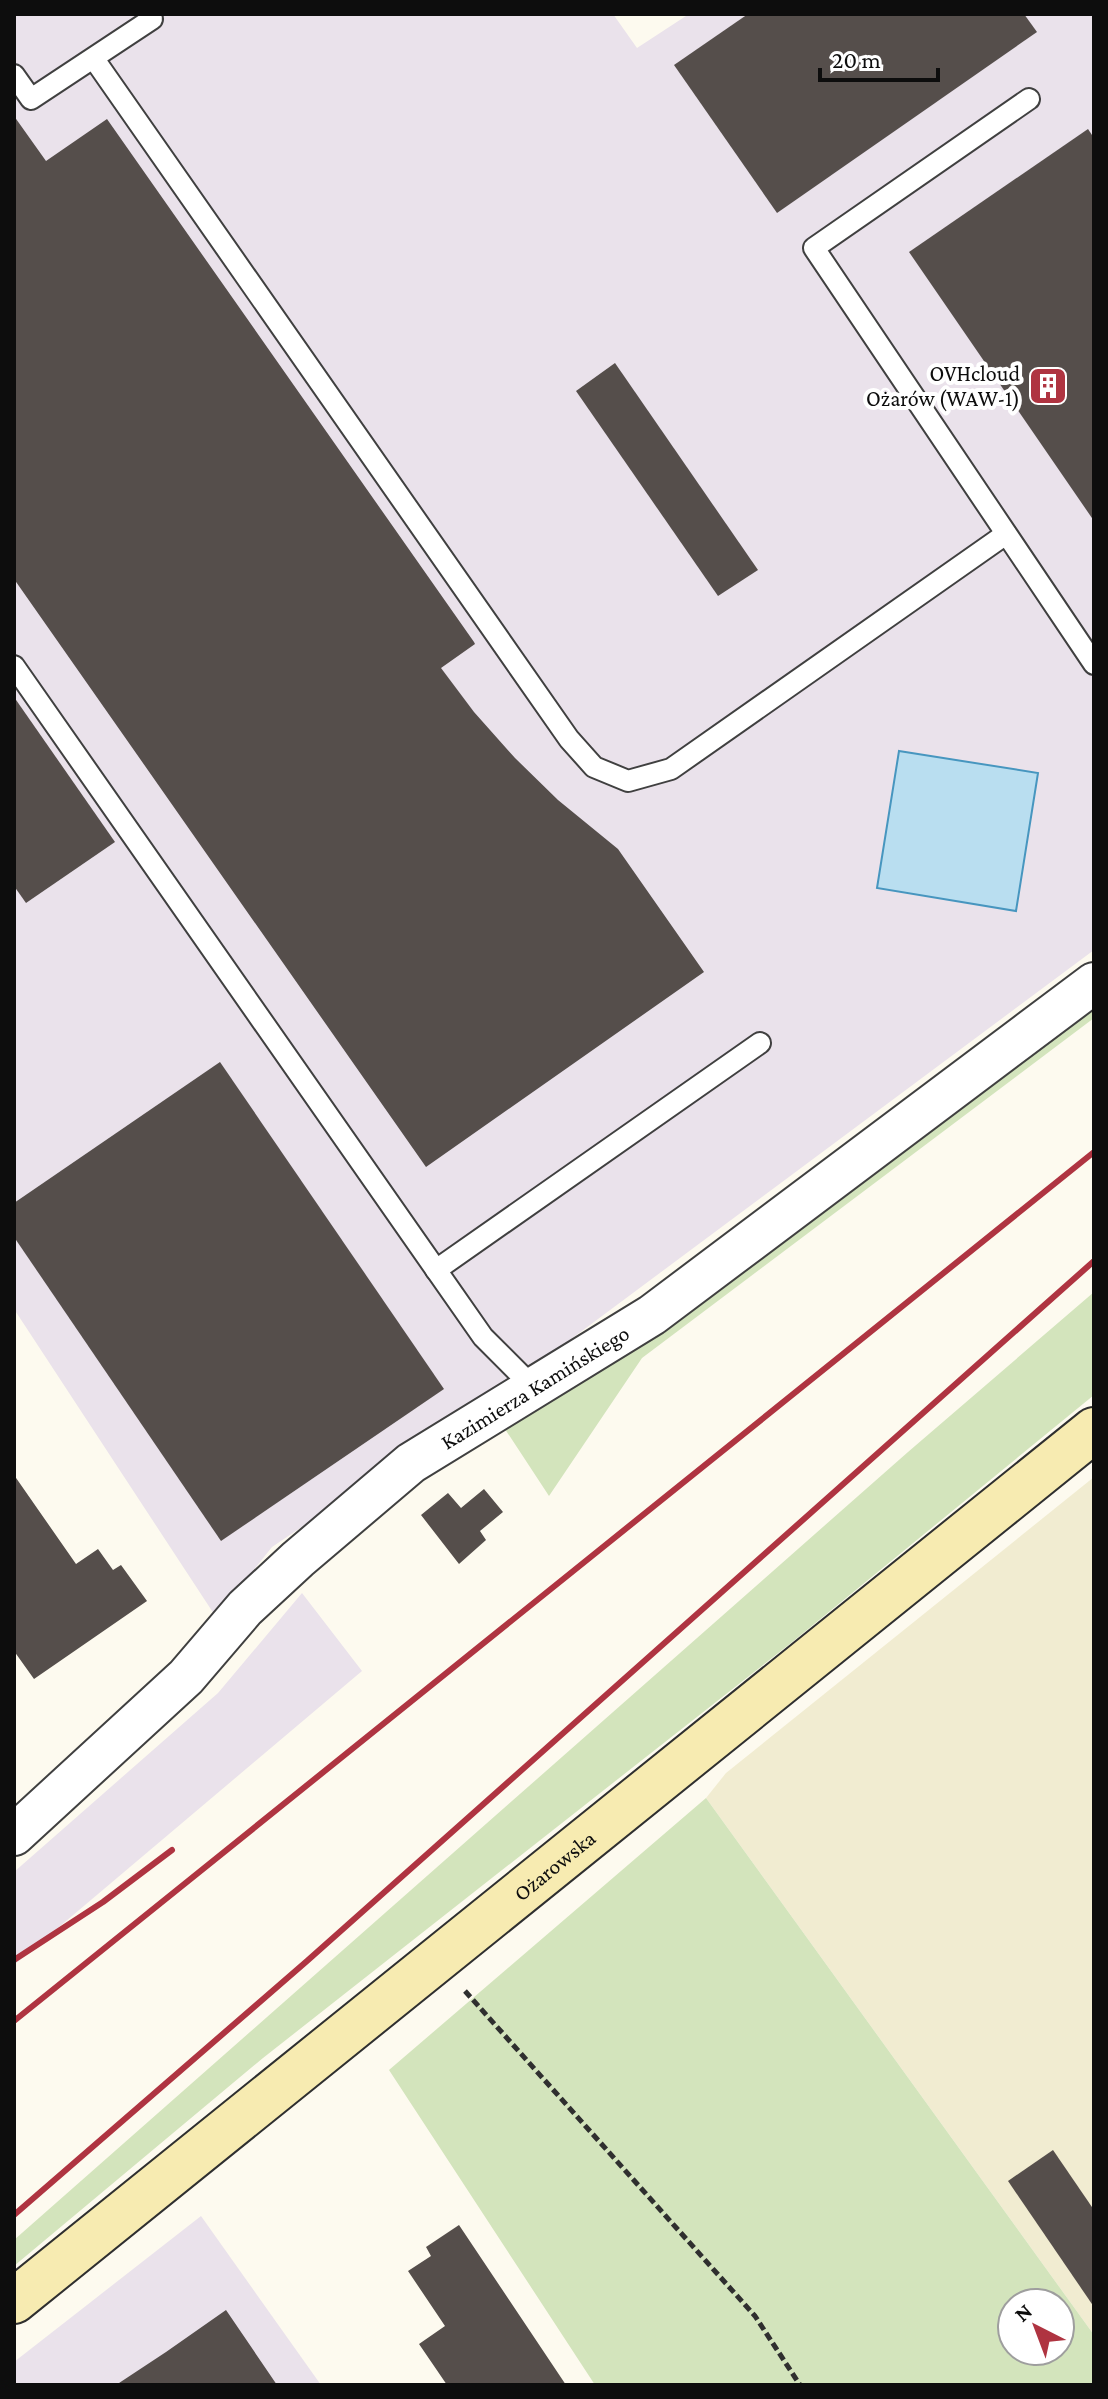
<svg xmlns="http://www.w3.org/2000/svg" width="1108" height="2399" viewBox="0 0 1108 2399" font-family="'Crimson Pro',serif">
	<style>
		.industrial { fill: #eae2eb }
		.farmland { fill: #f1ecd1 }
		.green { fill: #d3e4bc; fill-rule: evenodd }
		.water { fill: #b9def0; stroke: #4796bf; stroke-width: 2 }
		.building { fill: #554e4b }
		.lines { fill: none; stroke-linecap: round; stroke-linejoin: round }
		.lane-casing { stroke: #404040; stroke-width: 24 }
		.street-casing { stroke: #404040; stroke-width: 44 }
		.secondary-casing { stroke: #2f2f2f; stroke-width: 48 }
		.path { stroke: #2f2f2f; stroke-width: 5; stroke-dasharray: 8 4; stroke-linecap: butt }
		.lane { stroke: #fff; stroke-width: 20 }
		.street { stroke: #fff; stroke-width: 40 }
		.secondary { stroke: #f7ebb1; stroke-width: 44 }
		.rail { stroke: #af3441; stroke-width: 6 }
		.labels { text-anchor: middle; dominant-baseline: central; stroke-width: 8; stroke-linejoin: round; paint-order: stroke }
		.poi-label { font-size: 22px; fill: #0d0d0d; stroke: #fff; text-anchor: end }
		.street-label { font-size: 22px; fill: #0d0d0d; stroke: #fff }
	</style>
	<rect width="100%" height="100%" fill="#fdfaef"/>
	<!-- industrial -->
	<g class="industrial">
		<polygon points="14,14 613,14 637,48 689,14 1094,14 1094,950 477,1409 272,1547 216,1617 14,1309"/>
		<polygon points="302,1593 362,1671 14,1965 14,1872 218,1693"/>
		<polygon points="201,2216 321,2385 14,2385 14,2362"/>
	</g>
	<!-- farmland -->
	<polygon class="farmland" points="1094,1477 1094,2335 706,1798 726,1773"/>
	<!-- green -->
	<g class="green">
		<polygon points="1094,1006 1094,1018 642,1358 549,1496 503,1426"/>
		<polygon points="1094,1292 1094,1395 791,1643 263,2058 14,2266 14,2240 908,1452"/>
		<path d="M706 1798 1094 2335V2385H595L389 2070ZM1012 2303H1060V2351H1012Z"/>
	</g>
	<!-- water -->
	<polygon class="water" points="899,751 1038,773 1016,911 877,888"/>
	<!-- building -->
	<g class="building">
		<polygon points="748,14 1024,14 1037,32 777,213 674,65"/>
		<polygon points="14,116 46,161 107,119 474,642 475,644 441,668 474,712 515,758 558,800 618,849 704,972 426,1167 14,579"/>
		<polygon points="1088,129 1094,138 1094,521 909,252"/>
		<polygon points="615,363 758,570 718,596 576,391"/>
		<polygon points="14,697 115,842 26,903 14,886"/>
		<polygon points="220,1062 444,1389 221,1541 14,1237 14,1203"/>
		<polygon points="14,1475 76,1564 98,1549 113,1570 121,1565 147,1601 34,1679 14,1651"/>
		<polygon points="484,1489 503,1512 480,1531 486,1540 459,1564 421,1515 448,1493 461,1508"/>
		<polygon points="1053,2150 1094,2210 1094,2307 1008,2181"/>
		<polygon points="459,2225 566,2385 447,2385 419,2344 445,2326 408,2271 431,2256 426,2247"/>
		<polygon points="226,2310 277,2385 116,2385 166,2352"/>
	</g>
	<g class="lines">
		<defs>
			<g id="lane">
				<polyline points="94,59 569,739 594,767 628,781 671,769 1006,534"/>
				<polyline points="14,75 31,99 152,19"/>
				<polyline points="1029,99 814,248 1094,664"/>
				<polyline points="14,666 483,1337 534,1388"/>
				<polyline points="436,1270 760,1043"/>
			</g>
			<g id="street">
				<path id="s1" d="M14 1835 186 1677 245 1608 298 1559 411 1463 652 1315 1094 983"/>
			</g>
			<g id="secondary">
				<path id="s2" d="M14 2301 1094 1430"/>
			</g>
		</defs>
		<!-- lane casing -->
		<use href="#lane" class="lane-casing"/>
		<!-- street casing -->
		<use href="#street" class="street-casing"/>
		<!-- secondary casing -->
		<use href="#secondary" class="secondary-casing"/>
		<!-- path -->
		<polyline class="path" points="465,1991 755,2316 800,2385"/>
		<!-- lane -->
		<use href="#lane" class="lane"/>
		<!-- street -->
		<use href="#street" class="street"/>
		<!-- secondary -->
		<use href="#secondary" class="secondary"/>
		<!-- rail -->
		<g class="rail">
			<polyline points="14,1960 103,1902 172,1850"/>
			<polyline points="14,2021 1094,1152"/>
			<polyline points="14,2215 307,1961 1094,1261"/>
		</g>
	</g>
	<!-- icons -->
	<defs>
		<symbol id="building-square" viewBox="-11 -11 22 22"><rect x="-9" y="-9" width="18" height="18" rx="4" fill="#af3441" stroke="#fff"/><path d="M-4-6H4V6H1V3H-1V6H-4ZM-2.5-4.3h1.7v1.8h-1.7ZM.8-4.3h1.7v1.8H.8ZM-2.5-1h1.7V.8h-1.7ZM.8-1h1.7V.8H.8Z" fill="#fff"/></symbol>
	</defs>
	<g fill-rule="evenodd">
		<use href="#building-square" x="1026" y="364" width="44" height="44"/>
	</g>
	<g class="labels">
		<!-- poi labels -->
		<g class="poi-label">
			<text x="1020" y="373">OVHcloud<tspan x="1020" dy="25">Ożarów (WAW-1)</tspan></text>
		</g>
		<!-- street labels -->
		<g class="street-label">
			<text stroke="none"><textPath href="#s1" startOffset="690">Kazimierza Kamińskiego</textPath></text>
			<text stroke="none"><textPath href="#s2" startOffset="694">Ożarowska</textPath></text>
		</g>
	</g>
	<!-- border -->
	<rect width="1108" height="2399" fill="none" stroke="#0d0d0d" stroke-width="32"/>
	<!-- north arrow -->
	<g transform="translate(1036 2327) rotate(318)"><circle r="38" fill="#ffffff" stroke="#9e9e9e" stroke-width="2"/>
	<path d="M0-6L14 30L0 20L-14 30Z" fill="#af3441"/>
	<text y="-12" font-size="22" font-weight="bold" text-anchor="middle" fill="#0d0d0d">N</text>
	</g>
	<!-- scale -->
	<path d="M820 68v12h118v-12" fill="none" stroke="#0d0d0d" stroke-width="4"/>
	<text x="832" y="68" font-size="24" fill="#0d0d0d" stroke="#ffffff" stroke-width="6" paint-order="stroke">20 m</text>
</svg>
